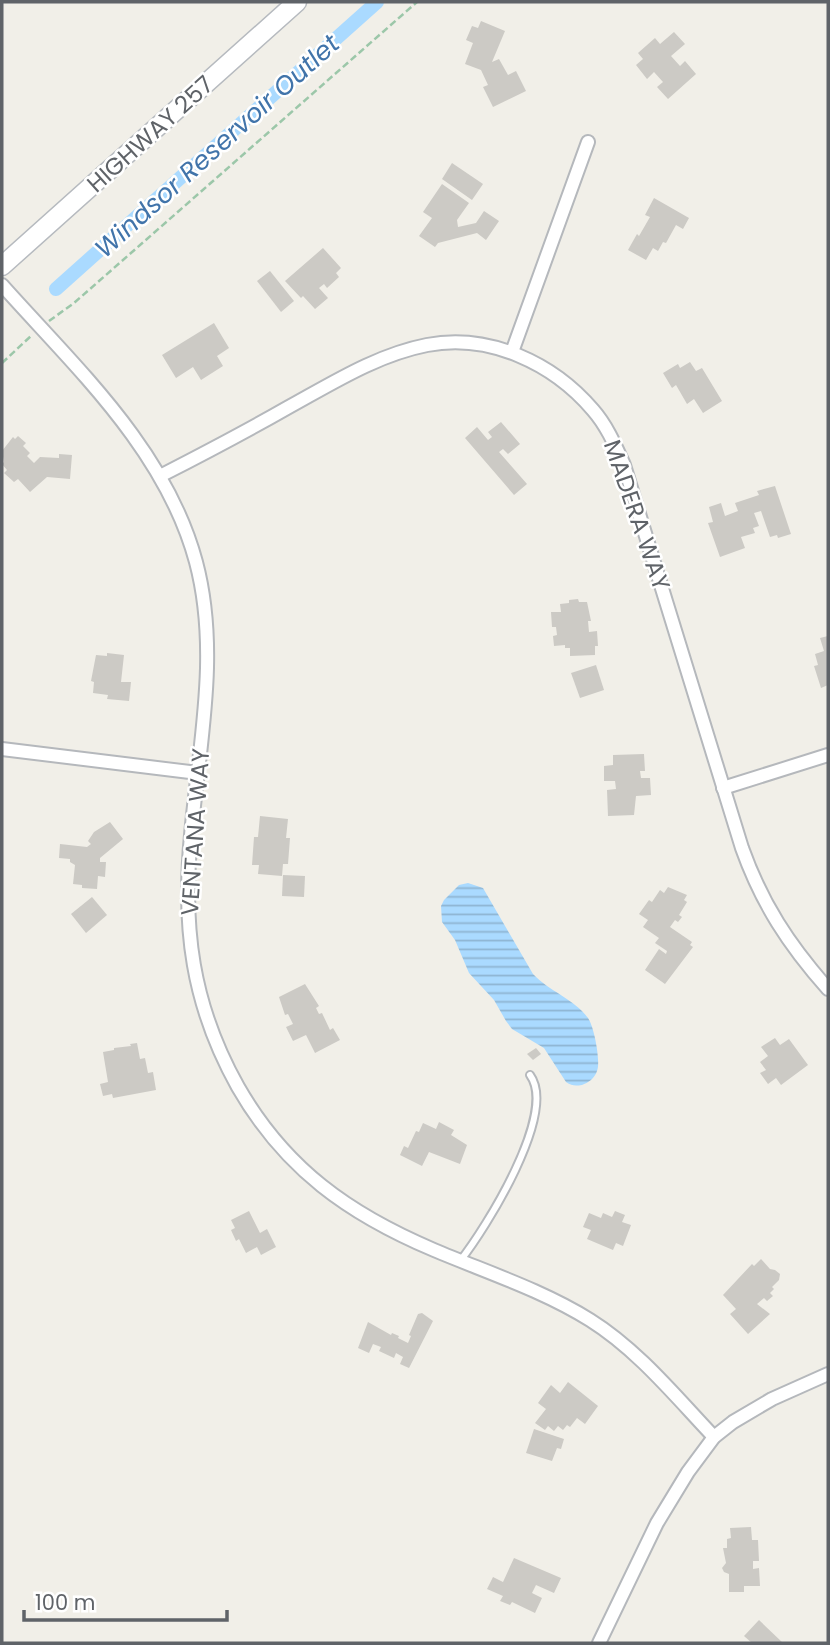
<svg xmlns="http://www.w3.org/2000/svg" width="830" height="1645" viewBox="0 0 830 1645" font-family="Poppins,sans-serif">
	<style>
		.water { fill: url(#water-rules) }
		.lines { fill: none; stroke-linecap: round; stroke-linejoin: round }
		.canal { stroke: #aadaff; stroke-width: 14 }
		.building { fill: #cccac5 }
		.service-casing { stroke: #b5b8bc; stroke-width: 10 }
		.minor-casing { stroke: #b5b8bc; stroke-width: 16 }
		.secondary-casing { stroke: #b6babf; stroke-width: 21 }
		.path { stroke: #9cc7a9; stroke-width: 2.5; stroke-dasharray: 7 3.5; stroke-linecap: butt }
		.service { stroke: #fff; stroke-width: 6 }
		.minor { stroke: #fff; stroke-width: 12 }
		.secondary { stroke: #fff; stroke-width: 18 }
		.labels { text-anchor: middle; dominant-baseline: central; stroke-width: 5; stroke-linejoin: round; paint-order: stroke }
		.street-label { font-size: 24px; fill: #5f6368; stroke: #fff }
		.water-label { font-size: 26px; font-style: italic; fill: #4174aa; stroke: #fff }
	</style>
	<defs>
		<pattern id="water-rules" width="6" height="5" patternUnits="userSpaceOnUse" patternTransform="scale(1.75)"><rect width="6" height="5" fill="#aadaff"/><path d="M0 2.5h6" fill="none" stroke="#8eb4d2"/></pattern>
	</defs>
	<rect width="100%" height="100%" fill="#f1efe8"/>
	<!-- water -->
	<path class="water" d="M468 883 483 888 533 974C549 991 574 999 588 1018 594 1026 601 1062 597 1071 595 1078 588 1083 582 1085 575 1086 572 1086 566 1082L544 1048 512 1029 506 1021 494 1000 469 973 455 940 442 922 441 906 444 900 459 885Z"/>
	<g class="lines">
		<!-- canal -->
		<polyline class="canal" points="56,289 377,2"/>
	</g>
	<!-- building -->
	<g class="building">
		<polygon points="481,21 505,31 492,62 499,59 508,75 516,71 526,91 493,107 483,87 488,85 481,70 465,64 473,43 466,40 472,26 478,28"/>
		<polygon points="674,32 685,44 671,56 680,66 685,61 696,74 668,99 657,87 663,82 654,72 647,79 636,65 643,59 638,53 655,38 660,44"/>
		<polygon points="452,163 483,184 472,200 442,179"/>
		<polygon points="442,184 469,203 457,220 458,227 476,223 484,211 499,221 486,240 477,233 438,243 435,247 419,236 432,218 423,212"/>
		<polygon points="654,198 689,218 683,229 676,225 666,243 663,242 658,251 653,248 646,260 628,250 637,234 639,236 650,217 645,215"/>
		<polygon points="323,248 341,268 336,273 339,277 327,288 324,284 319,288 328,298 315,309 303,296 301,298 285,281"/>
		<polygon points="270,271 294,301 281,312 257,281"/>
		<polygon points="214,323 229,348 217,356 223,366 201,380 193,367 176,378 162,355"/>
		<polygon points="690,362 696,371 702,368 722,401 703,413 694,399 687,404 676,385 672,388 663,373 678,364 680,368"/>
		<polygon points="501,422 520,444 508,454 503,449 499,452 527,484 514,495 465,438 477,427 488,440 492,437 488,432"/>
		<polygon points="18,436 26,443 23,446 30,453 27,456 34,463 40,457 59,458 59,454 72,455 70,479 47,477 30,492 18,479 14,482 4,473 7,470 2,464 4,462 2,451 13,437 15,439"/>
		<polygon points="775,486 791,534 778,538 777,535 770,537 761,511 754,513 759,526 753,528 755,533 741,537 745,548 720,557 708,523 713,522 709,507 721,503 725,516 738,511 735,503 759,495 757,491"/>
		<polygon points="578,599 579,602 587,602 591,621 588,621 589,632 597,631 598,646 595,646 595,655 570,656 570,648 565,648 565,645 554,646 553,636 557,635 556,627 552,627 551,612 561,612 560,604 569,603 569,600"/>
		<polygon points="828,636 828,685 821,688 814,666 818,665 815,654 824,651 820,638"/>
		<polygon points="107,653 124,655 121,682 131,682 129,701 107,699 108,695 93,693 94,682 91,681 96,655 107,656"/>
		<polygon points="596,665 604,690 580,698 571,673"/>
		<polygon points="644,754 645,771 640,771 641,778 650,778 651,795 636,796 634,815 608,816 607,790 616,789 615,781 604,781 604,766 613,765 613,755"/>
		<polygon points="260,816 288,819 286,838 290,838 288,864 283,864 282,876 258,874 259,865 252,865 254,837 258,837"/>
		<polygon points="110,822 123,839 100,858 100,862 106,862 105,877 98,876 97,889 82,888 82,885 73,884 75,865 70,862 70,859 59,858 60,844 87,847 91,844 88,841 94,832"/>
		<polygon points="283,875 305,876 304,897 282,896"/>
		<polygon points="668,887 687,895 684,900 687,902 679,915 682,917 678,922 675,920 670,927 692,942 690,945 693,947 665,984 645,970 659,949 666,954 667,951 655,943 659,938 643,927 648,920 639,914 649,900 652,902 660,890 664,893"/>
		<polygon points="92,897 107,915 86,933 71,914"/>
		<polygon points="305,984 319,1006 316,1008 319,1014 322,1013 330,1030 333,1028 340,1040 315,1053 306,1035 293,1041 286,1027 293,1024 288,1014 285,1015 279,997"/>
		<polygon points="775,1038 780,1045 789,1039 808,1065 781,1085 776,1078 768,1084 760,1073 766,1070 760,1062 768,1056 761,1047"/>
		<polygon points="137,1043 140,1059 145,1058 148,1073 153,1072 156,1090 113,1098 112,1094 103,1096 100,1084 108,1082 103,1052 114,1050 114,1048 131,1046 130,1044"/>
		<polygon points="536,1048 541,1054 533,1060 527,1054"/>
		<polygon points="439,1122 454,1130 451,1135 467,1145 460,1164 429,1152 422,1166 400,1155 404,1146 408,1148 416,1131 419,1132 423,1123 436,1129"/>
		<polygon points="249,1211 260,1233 267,1229 276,1247 261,1255 257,1247 246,1253 239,1239 236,1241 231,1230 235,1228 231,1220"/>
		<polygon points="615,1211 625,1215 622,1222 631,1225 623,1246 616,1243 613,1250 587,1239 591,1230 583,1227 589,1213 601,1218 603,1213 612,1217"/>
		<polygon points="761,1259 770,1269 775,1270 780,1274 779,1280 772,1287 774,1289 770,1293 773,1296 767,1301 764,1298 757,1304 770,1314 748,1334 730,1314 736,1309 723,1295 752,1264 754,1266"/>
		<polygon points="422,1313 433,1321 409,1368 400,1364 403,1357 396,1353 394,1358 379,1351 381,1347 373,1344 369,1353 358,1348 368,1322 391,1335 392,1333 399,1336 398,1338 408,1343 411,1336 409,1335 418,1314"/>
		<polygon points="568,1382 598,1406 585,1424 577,1418 570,1427 567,1425 563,1430 558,1426 554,1431 548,1426 545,1430 535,1423 546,1409 538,1403 551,1385 560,1393"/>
		<polygon points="534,1429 564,1439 561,1449 557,1448 552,1461 526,1453"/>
		<polygon points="751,1527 752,1540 758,1540 759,1561 753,1561 753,1569 759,1568 760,1586 744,1586 744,1592 729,1592 729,1574 724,1572 722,1568 726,1563 723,1548 727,1548 727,1539 731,1538 730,1528"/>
		<polygon points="514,1558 561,1578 554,1593 536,1585 532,1593 542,1598 535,1613 512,1602 510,1605 500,1601 503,1596 487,1589 493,1577 503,1582"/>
		<polygon points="759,1620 783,1643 752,1643 744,1636"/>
	</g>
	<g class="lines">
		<defs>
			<path id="service" d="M460 1261C486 1228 558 1113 530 1075"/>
			<g id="minor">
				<path d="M2 285C76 368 166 450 196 562 220 652 199 745 191 835 182 927 192 1005 238 1087 285 1169 349 1214 434 1250 486 1272 542 1290 590 1320 638 1350 676 1397 714 1437"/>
				<polyline points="512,352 588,142"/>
				<path d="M160 476C203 454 245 432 287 408 331 384 376 355 427 345 489 333 553 363 593 410 607 426 615 445 624 465L742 848C762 904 789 945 828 989"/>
				<polyline points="2,749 198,773"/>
				<polyline points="723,788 828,755"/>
				<polyline points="599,1643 657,1523 688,1472 714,1437 733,1422 772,1399 828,1374"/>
			</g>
			<polyline id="secondary" points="2,266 297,2"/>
		</defs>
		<!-- service casing -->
		<use href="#service" class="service-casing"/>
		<!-- minor casing -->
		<use href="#minor" class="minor-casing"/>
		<!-- secondary casing -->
		<use href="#secondary" class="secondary-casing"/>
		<!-- path -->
		<g class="path">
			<polyline points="49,321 74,303 417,2"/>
			<polyline points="2,363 31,336"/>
		</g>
		<!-- service -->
		<use href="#service" class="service"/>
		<!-- minor -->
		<use href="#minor" class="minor"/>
		<!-- secondary -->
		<use href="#secondary" class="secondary"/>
	</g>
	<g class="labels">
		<!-- street labels -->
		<g class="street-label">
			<text transform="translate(150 134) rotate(-42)">HIGHWAY 257</text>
			<text transform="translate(637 515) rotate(71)">MADERA WAY</text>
			<text transform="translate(195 832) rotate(-86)">VENTANA WAY</text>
		</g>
		<!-- water labels -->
		<g class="water-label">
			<text transform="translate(217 146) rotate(-42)">Windsor Reservoir Outlet</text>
		</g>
	</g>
	<!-- border -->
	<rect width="830" height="1645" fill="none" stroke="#5f6368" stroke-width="7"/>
	<!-- scale -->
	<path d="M24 1610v10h203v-10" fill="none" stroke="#5f6368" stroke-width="3.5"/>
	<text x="35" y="1610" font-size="21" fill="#5f6368" stroke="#ffffff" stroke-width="5" paint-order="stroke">100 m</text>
</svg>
